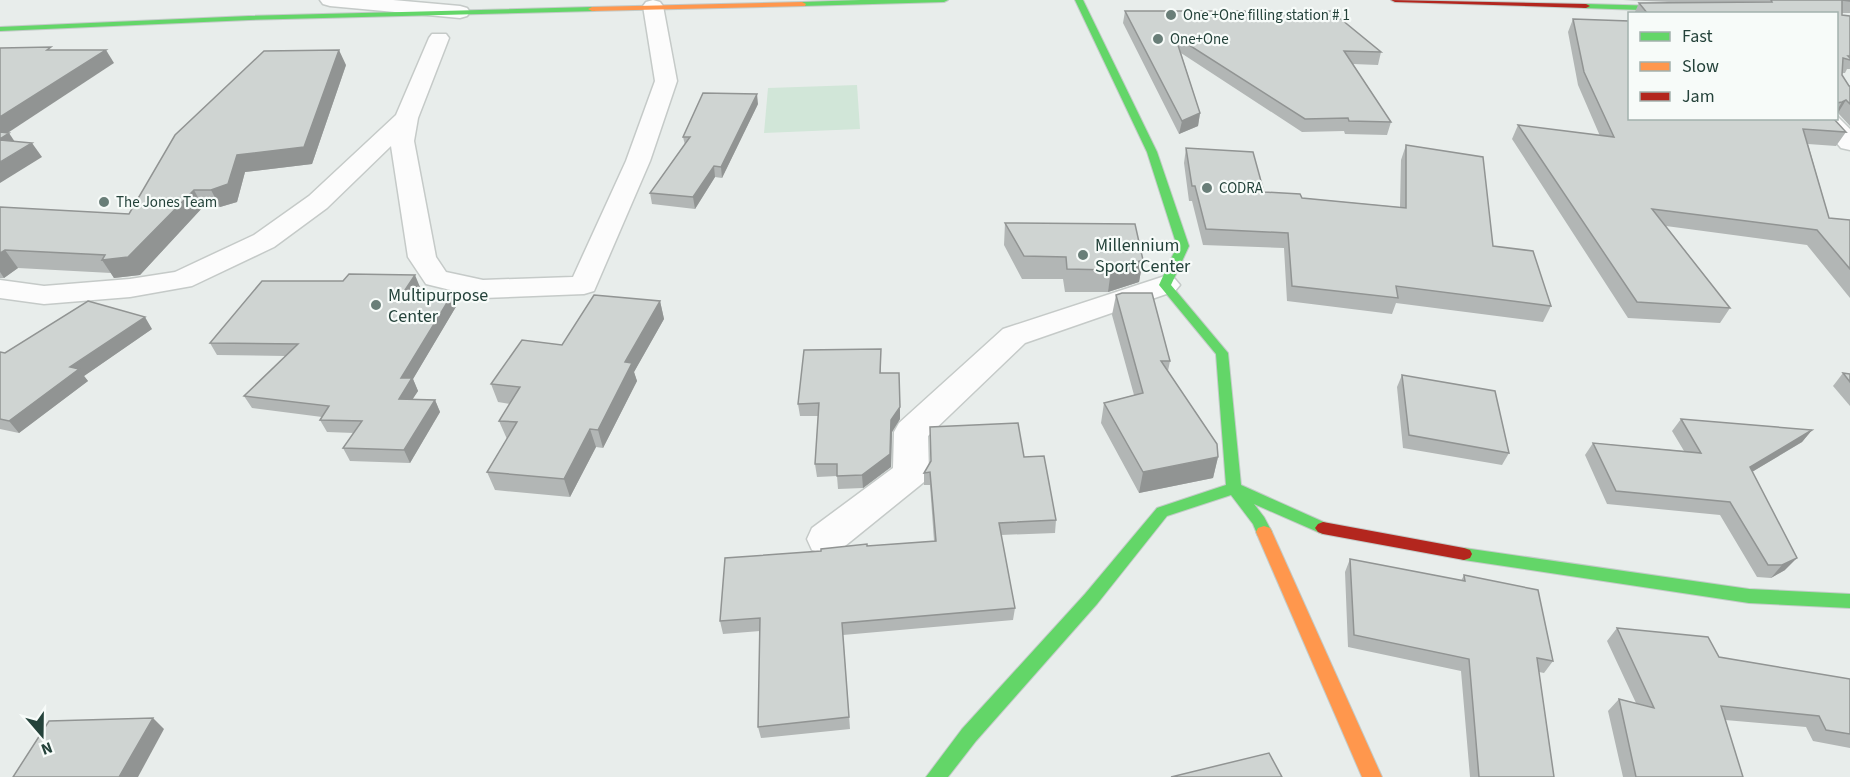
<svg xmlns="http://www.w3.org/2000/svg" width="1850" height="777" viewBox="0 0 1850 777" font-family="'Source Sans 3',sans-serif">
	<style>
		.green { fill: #d1e6d8 }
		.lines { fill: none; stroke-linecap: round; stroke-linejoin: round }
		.street-casing { stroke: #c5cac8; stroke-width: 3 }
		.fast-casing { stroke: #c3cbc8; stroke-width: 2 }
		.slow-casing { stroke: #c3cbc8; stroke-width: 2 }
		.jam-casing { stroke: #c3cbc8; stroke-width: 2 }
		.street { fill: #fcfcfc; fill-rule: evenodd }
		.fast { fill: #63d668; fill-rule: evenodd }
		.slow { fill: #ff974d; fill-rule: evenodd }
		.jam { fill: #b3261e; fill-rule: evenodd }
		.wall { fill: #b2b6b5 }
		.shaded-wall { fill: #919493 }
		.building { fill: #cfd4d2; stroke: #919493; stroke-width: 1.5 }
		.poi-dot { fill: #697e78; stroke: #f7fbf9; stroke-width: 2 }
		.labels { text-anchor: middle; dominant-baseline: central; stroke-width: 4.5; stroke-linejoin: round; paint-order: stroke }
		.far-poi-label { font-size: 15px; fill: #24423a; stroke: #f7fbf9; text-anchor: start }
		.poi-label { font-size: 18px; fill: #24423a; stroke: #f7fbf9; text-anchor: start }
	</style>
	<rect width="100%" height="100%" fill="#e8edeb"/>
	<!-- green -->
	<polygon class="green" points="857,85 860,129 764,133 768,88"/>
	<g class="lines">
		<defs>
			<g id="street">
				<polygon points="320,0 393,0 460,6 467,8 470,12 467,16 460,18 330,6 323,4"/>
				<polygon points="653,0 660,2 663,6 677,81 650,161 594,291 584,294 483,298 426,284 408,257 391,146 327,208 274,247 192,286 130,297 44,304 0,298 0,280 44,286 130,279 175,272 254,235 309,196 396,115 429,38 432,34 446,34 449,38 418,118 414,141 436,257 446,272 483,280 573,277 626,161 655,81 643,6 646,2"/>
				<polygon points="1836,115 1850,129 1850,150 1841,148 1815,118 1836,118"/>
				<polygon points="1165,276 1175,279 1180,285 1175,291 1025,343 928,436 929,473 924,482 840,550 826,554 812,550 807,539 812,528 893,468 894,432 899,423 1003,329"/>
			</g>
			<g id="fast">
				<polygon points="861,0 948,0 944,2 802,6 798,4 802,2"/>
				<polygon points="1075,0 1083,0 1157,152 1189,246 1171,285 1228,353 1241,485 1328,524 1331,528 1328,532 1323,534 1318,532 1254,504 1264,517 1272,532 1270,536 1264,538 1258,536 1253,524 1231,495 1167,516 1097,604 976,741 948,777 926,777 962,729 1085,594 1157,508 1226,485 1216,354 1159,285 1177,246 1147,152"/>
				<polygon points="1586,4 1698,7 1758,14 1583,8 1583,4"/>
				<polygon points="592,7 595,7 595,11 249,20 0,31 0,27 249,16"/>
				<polygon points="1464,548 1749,589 1850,594 1850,608 1749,603 1464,560 1458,558 1456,554 1458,550"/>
			</g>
			<g id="slow">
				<polygon points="802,2 806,4 805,6 592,11 588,9 592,7"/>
				<polygon points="1264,526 1270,528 1272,532 1382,777 1362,777 1256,532 1258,528"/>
			</g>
			<g id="jam">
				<polygon points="1391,0 1586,4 1590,6 1586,8 1395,2"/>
				<polygon points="1323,522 1464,548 1470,550 1472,554 1470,558 1464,560 1323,534 1318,532 1315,528 1318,524"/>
			</g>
		</defs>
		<!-- street casing -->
		<use href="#street" class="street-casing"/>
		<!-- fast casing -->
		<use href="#fast" class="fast-casing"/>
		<!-- slow casing -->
		<use href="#slow" class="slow-casing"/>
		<!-- jam casing -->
		<use href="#jam" class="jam-casing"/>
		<!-- street -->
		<use href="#street" class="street"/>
		<!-- fast -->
		<use href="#fast" class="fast"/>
		<!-- slow -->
		<use href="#slow" class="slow"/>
		<!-- jam -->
		<use href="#jam" class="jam"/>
	</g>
	<!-- wall -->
	<g class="wall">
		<polygon points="1623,0 1850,0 1850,13 1842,13 1842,15 1850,16 1850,69 1847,69 1845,73 1842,73 1842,75 1849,86 1850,86 1850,126 1838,113 1836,114 1836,14 1634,14 1639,3 1692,3"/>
		<polygon points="1125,11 1381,52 1378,65 1353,64 1391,122 1387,135 1345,134 1344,131 1302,132 1181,53 1200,113 1198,126 1179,134 1123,23"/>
		<polygon points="1573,19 1833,118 1846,132 1836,146 1808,144 1829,218 1850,220 1850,298 1807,245 1666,226 1730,308 1720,323 1628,318 1512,139 1518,125 1600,136 1578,85 1568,32"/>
		<polygon points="346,65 312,164 245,172 237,202 220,207 203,207 140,275 114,278 111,273 18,268 4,278 0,278 0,207 129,214"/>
		<polygon points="758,104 722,178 715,177 695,209 652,204 650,193 685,145 683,137"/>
		<polygon points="1406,145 1493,246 1551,306 1543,322 1396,303 1392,314 1287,301 1284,248 1203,245 1192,201 1189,201 1184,163 1186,148 1264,192 1302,198 1400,207 1401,160"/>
		<polygon points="1005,223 1143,260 1139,282 1108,292 1065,292 1063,279 1022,279 1004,245"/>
		<polygon points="420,287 416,293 453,293 457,305 413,379 418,391 412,399 435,400 440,412 410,463 350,461 343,448 354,433 327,432 320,420 322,417 252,408 244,396 286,356 217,355 210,343"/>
		<polygon points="1116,295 1170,361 1168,371 1218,457 1213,478 1139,493 1101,423 1104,403 1134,395 1112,315"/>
		<polygon points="660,301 664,319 634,372 637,381 603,448 596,447 570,497 495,490 487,472 507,439 499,421 510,404 498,402 491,384 562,345"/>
		<polygon points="152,329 84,376 88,381 19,433 0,429 0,352 5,353"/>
		<polygon points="881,349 881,373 899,373 900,419 892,432 891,467 863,488 838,489 837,476 817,477 815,464 818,416 800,416 798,404"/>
		<polygon points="1843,373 1850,374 1850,406 1833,386"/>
		<polygon points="1402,375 1509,453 1502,465 1403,448 1397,387"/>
		<polygon points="1681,419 1812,430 1802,442 1752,472 1785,570 1771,578 1757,577 1720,515 1607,504 1585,455 1593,443 1684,451 1672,431"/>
		<polygon points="1024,457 1056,520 1055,533 1001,535 1015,608 1013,620 843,635 850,729 761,738 758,727 760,631 723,634 720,621 821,551 867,546 934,541 930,485 924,485 924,473"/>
		<polygon points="1350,559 1461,581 1464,575 1553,661 1544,673 1539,672 1554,777 1470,777 1461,671 1348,647 1345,572"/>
		<polygon points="1617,628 1719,657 1850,679 1850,748 1813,741 1806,727 1725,720 1743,777 1623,777 1608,711 1619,699 1636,703 1607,641"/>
	</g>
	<!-- shaded-wall -->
	<g class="shaded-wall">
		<polygon points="106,50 114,63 0,138 0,117"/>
		<polygon points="339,50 346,65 312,164 245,172 237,202 220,207 211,190 237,155"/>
		<polygon points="757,94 758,104 722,178 721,167"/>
		<polygon points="1846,100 1838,113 1836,114 1836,112 1842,102"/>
		<polygon points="1200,113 1198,126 1179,134 1182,121"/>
		<polygon points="9,133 19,148 0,142 0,139"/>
		<polygon points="32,143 42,157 0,183 0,162"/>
		<polygon points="714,166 715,177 695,209 693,197"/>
		<polygon points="194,190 203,207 140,275 114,278 102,260"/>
		<polygon points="5,250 18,268 4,278 0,272 0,253"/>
		<polygon points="1143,260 1139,282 1108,292 1111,270"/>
		<polygon points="415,275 420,287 408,305 403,293"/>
		<polygon points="453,293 457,305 413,379 418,391 405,411 399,399 401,378"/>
		<polygon points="660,301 664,319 634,372 637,381 603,448 598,430 625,362"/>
		<polygon points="145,317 152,329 84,376 88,381 19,433 9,421 70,367"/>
		<polygon points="435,400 440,412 410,463 404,450"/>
		<polygon points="900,407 900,419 892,432 891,467 863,488 862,475 891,420"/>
		<polygon points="590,429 596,447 570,497 564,479"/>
		<polygon points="1812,430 1802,442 1740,479 1750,467"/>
		<polygon points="1218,457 1213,478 1139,493 1143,472"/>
		<polygon points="1797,558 1785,570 1771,578 1782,565"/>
		<polygon points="153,718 164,729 138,777 119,777"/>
	</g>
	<!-- building -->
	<g class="building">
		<polygon points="1771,0 1850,0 1850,1 1842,0 1842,15 1850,16 1850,56 1848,56 1850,58 1850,60 1843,58 1842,75 1849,86 1850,86 1850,104 1846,100 1842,102 1836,103 1836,14 1648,14 1639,3 1772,2"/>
		<polygon points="1125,11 1245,11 1250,18 1331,11 1381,52 1344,51 1391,122 1349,121 1348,118 1305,119 1175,36 1200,113 1182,121"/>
		<polygon points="1573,19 1629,21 1629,118 1833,118 1846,132 1803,129 1829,218 1850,220 1850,269 1817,230 1652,209 1730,308 1637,302 1518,125 1614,137 1584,72"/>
		<polygon points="51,47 47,50 106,50 0,117 0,48"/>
		<polygon points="339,50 304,147 237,155 228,184 211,190 194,190 128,257 102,260 105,255 5,250 0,253 0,207 129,214 175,135 264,51"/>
		<polygon points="703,93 757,94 721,167 714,166 693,197 650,193 690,137 683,137"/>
		<polygon points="0,132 9,133 0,139"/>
		<polygon points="0,140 32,143 0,162"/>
		<polygon points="1406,145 1483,157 1493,246 1533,251 1551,306 1396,286 1398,298 1292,286 1288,233 1206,229 1195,186 1192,186 1186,148 1253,152 1264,192 1300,194 1302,198 1406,208"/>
		<polygon points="1005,223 1135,224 1143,260 1111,270 1067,269 1066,257 1024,256"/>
		<polygon points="349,274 415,275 403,293 453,293 401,378 412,378 399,399 435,400 404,450 343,448 362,421 320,420 329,406 244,396 298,344 210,343 262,281 343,281"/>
		<polygon points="1122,293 1152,293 1170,361 1161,361 1217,444 1218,457 1143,472 1104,403 1143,393 1116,295"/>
		<polygon points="594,295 660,301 625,362 632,363 598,430 590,429 564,479 487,472 517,422 499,421 520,387 491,384 522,340 562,345"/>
		<polygon points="88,301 145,317 70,367 79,369 9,421 0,419 0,352 5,353"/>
		<polygon points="881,349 880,373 899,373 900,407 891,420 890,454 862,475 837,476 837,464 815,464 819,403 798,404 804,350"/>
		<polygon points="1843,373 1850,374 1850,382"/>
		<polygon points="1402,375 1495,391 1509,453 1409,435"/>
		<polygon points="1681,419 1812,430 1750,467 1797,558 1782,565 1768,565 1730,502 1616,491 1593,443 1701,453"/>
		<polygon points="1018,423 1024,457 1044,456 1056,520 999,523 1015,608 842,623 849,717 758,727 760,618 720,621 725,558 821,551 821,549 867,544 867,546 936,541 930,472 924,473 931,461 930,427"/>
		<polygon points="1350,559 1465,581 1464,575 1538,590 1553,661 1537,658 1554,777 1479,777 1469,659 1354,635"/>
		<polygon points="1617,628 1708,637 1719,657 1850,679 1850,734 1826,730 1819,716 1721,706 1743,777 1636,777 1619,699 1654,708"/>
		<polygon points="153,718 119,777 13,777 49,721"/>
		<polygon points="1269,753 1282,777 1171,777"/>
	</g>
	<!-- markers -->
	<g class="poi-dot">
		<circle cx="1171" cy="15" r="6"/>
		<circle cx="1158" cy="39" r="6"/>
		<circle cx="1207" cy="188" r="6"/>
		<circle cx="104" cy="202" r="6"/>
		<circle cx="1083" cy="255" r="6"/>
		<circle cx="376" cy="305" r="6"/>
	</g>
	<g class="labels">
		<!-- far-poi labels -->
		<g class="far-poi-label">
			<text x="1183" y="15">One +One filling station # 1</text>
			<text x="1170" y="39">One+One</text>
			<text x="1219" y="188">CODRA</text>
			<text x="116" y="202">The Jones Team</text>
		</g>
		<!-- poi labels -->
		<g class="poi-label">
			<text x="1095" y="245">Millennium<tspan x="1095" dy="21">Sport Center</tspan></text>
			<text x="388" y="295">Multipurpose<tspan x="388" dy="21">Center</tspan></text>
		</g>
	</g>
	<!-- legend -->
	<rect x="1628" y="12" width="210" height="108" fill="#f7fbf9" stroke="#a3b1ad" stroke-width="1.5"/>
	<rect x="1640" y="32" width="30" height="9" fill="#63d668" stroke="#a3b1ad" stroke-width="1.5"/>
	<text x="1682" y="42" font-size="18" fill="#24423a">Fast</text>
	<rect x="1640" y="62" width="30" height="9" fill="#ff974d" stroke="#a3b1ad" stroke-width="1.5"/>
	<text x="1682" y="72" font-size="18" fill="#24423a">Slow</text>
	<rect x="1640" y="92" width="30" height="9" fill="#b3261e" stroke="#a3b1ad" stroke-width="1.5"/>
	<text x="1682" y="102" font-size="18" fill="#24423a">Jam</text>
	<!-- north arrow -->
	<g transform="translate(42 735) rotate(160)" stroke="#f7fbf9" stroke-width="4.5" paint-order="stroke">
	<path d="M0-4.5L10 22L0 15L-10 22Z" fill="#24423a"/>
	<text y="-9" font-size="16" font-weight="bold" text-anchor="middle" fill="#24423a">N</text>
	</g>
</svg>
